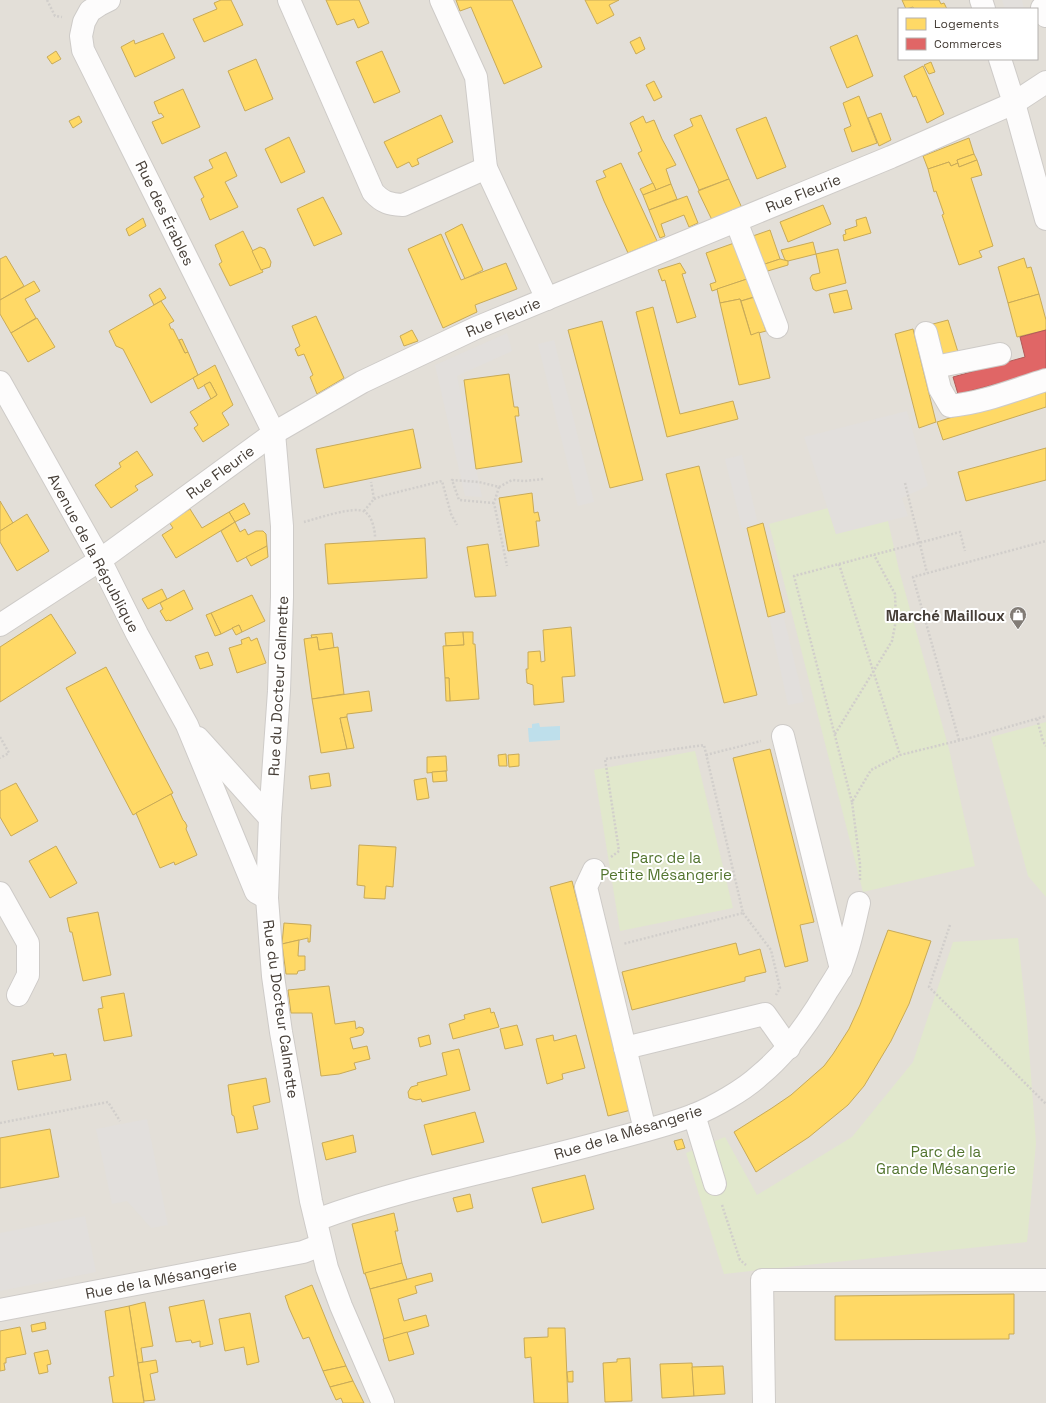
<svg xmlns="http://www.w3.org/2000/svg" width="1046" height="1403" viewBox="0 0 1046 1403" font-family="'Space Grotesk',sans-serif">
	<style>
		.residential { fill: #e3dfd8; fill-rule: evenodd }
		.green { fill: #e1e8cc }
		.parking { fill: #e2dfdc }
		.water { fill: #bedfeb }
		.homes { fill: #ffd966; stroke: #c8aa58 }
		.shops { fill: #e06666; stroke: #b25a58 }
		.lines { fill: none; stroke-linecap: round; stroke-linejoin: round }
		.minor-casing { stroke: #cecbc8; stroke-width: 24 }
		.path { stroke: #d1cecb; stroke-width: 2.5; stroke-dasharray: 2 2; stroke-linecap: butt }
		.minor { stroke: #fdfcfc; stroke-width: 22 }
		.labels { text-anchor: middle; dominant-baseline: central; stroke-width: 4; stroke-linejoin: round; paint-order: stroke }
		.street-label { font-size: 15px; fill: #463e37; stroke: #fff }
		.poi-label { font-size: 15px; font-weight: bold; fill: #463e37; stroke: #fff; text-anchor: end }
		.park-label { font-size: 15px; fill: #52742e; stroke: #fff }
	</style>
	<rect width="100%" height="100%" fill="#f0eeeb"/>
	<!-- residential -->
	<path class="residential" d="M0 0H1046V1403H0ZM899 9H1037V59H899Z"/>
	<!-- green -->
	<g class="green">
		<polygon points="828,508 836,534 888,521 899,570 949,749 975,866 863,892 769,524"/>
		<polygon points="1046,722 1046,897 1028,876 991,737"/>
		<polygon points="695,751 733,908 620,931 594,770"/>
		<polygon points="1018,938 1027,1022 1036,1143 1027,1242 778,1268 724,1274 686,1153 725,1137 757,1195 852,1137 913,1062 953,942"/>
	</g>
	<!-- parking -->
	<g class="parking">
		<polygon points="1002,0 1022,0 1024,9 1005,9"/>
		<polygon points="507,333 512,351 457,376 482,497 465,496 435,365"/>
		<polygon points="554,340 594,502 578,506 538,344"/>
		<polygon points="907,411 928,486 902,498 908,516 836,534 804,437"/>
		<polygon points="742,455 758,524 742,528 725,459"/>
		<polygon points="783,614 804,702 788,705 769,617"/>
		<polygon points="147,1119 168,1225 151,1228 127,1201 112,1204 96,1129"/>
		<polygon points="85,1216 96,1272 0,1291 0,1233"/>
	</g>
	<!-- water -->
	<polygon class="water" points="539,723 540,727 560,726 560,740 529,742 528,728 532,728 532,724"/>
	<!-- homes -->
	<g class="homes">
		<polygon points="221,0 231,0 243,25 204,42 193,19 217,9 214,3"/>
		<polygon points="326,0 359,0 369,23 358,28 354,19 337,25"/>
		<polygon points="456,0 512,0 542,67 504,84 471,7 460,11"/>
		<polygon points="585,0 619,0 609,5 614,15 597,24"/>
		<polygon points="902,0 939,0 941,4 944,3 947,9 914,9 913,7 906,9"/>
		<polygon points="163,33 175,58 135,77 121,47 134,40 135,44"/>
		<polygon points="857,35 873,76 847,88 830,47"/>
		<polygon points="640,37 645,49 636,54 630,42"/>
		<polygon points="56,51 61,59 52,64 47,57"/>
		<polygon points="382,51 400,92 374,103 356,62"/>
		<polygon points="256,59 273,99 245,111 228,71"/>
		<polygon points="931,62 935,72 929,74 924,65"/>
		<polygon points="923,66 944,114 927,123 916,96 913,97 904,76"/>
		<polygon points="654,81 662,97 654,101 646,85"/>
		<polygon points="183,89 200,127 162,144 152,122 164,117 161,113 159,114 154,102"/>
		<polygon points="859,96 877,143 852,152 844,129 851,126 843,103"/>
		<polygon points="881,113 891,140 879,146 868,118"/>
		<polygon points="441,115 453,142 417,159 419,164 412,167 409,162 397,168 384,142"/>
		<polygon points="701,115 729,179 699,190 674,135 693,126 690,119"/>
		<polygon points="79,116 82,122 73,128 69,121"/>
		<polygon points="643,116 646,123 654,120 662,139 676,165 666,169 671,184 656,190 638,153 642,151 630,123"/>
		<polygon points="766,117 786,167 757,179 736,129"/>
		<polygon points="289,137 305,172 281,183 265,149"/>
		<polygon points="969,138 974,154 957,160 958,163 951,166 949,162 928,169 923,156"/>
		<polygon points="226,152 237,176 225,182 238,207 210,220 201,199 204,197 194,177 213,168 209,160"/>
		<polygon points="974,154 977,160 959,167 957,160"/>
		<polygon points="977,160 982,175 971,178 993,246 979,251 982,257 959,265 942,215 944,214 936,191 934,192 928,169 949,162 951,166 958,163 959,167"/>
		<polygon points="621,163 657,241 628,253 604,201 596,181 606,177 603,171"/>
		<polygon points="729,179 742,208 712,220 698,191"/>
		<polygon points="653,183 656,190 643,195 640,189"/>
		<polygon points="671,184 677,199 649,210 643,195"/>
		<polygon points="687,196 698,223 689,227 684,215 661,224 665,236 660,238 649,210"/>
		<polygon points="323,197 342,234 314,246 297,209"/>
		<polygon points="823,205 831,224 788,242 780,222"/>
		<polygon points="866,217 871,233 844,241 843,235 846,234 845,230 857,226 856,220"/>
		<polygon points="143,218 146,226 129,236 126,229"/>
		<polygon points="462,224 483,270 465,279 445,233"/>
		<polygon points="770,230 780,259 759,266 750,237"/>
		<polygon points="243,231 263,272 230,286 219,264 222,262 215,245"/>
		<polygon points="441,234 461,280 506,263 517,289 475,305 477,312 443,328 408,249"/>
		<polygon points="737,242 747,279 712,291 710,284 716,282 706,253"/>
		<polygon points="813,242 816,254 788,261 785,260 781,250"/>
		<polygon points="260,247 265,249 271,262 270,267 261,270 252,251"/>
		<polygon points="838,249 846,283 816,291 813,289 810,278 812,275 820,273 816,254"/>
		<polygon points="6,256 24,286 0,300 0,259"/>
		<polygon points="1024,258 1027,268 1031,267 1039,294 1008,303 998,267"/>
		<polygon points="780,259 788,261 788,265 761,273 759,266"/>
		<polygon points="680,263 686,273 682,274 696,317 677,323 665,280 662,281 658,270"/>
		<polygon points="747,279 757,296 741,301 740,299 720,303 717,289"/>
		<polygon points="34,281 40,291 25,299 36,318 11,333 0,314 0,300"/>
		<polygon points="160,288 166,298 154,305 149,295"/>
		<polygon points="847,290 852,309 834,313 829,294"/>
		<polygon points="1039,294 1046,320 1046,330 1017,337 1008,303"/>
		<polygon points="755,297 766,331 751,335 741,301"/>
		<polygon points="740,299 751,335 759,332 770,378 739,385 720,303"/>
		<polygon points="161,301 174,321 169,324 171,329 173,329 185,353 188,352 198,375 151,403 123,349 116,346 109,331"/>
		<polygon points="653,307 680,414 733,401 738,419 667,437 636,312"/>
		<polygon points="316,316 344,378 317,394 310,377 313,375 304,354 298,356 295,349 300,346 292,326"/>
		<polygon points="37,318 55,347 28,362 11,333"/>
		<polygon points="948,320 958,352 942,356 933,324"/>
		<polygon points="602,321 643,480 610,488 568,330"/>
		<polygon points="913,329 936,422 919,428 895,334"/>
		<polygon points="412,330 418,341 404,346 400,336"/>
		<polygon points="182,339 188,352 185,353 179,340"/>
		<polygon points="215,365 233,405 222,413 229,425 203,442 194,428 198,425 190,412 217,395 210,382 198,389 193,378"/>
		<polygon points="509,374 514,407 518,407 519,416 515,416 522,462 476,469 464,380"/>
		<polygon points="210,382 217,395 211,399 204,385"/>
		<polygon points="1046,387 1046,407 943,440 937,422"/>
		<polygon points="413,429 421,468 324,488 316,449"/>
		<polygon points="1046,448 1046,480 966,501 958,472"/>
		<polygon points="137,451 153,475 135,486 138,490 111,508 95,485 121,467 119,463"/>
		<polygon points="699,466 757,695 724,703 666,474"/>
		<polygon points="532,493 534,513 538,512 540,521 536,521 539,546 508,551 499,498"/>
		<polygon points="0,501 13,523 0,531"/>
		<polygon points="244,503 250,514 235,522 229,512"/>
		<polygon points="190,509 202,528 229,512 235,522 176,558 162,535 173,528 169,522"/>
		<polygon points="27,514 49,551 17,571 0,542 0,531"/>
		<polygon points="235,522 240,532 245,529 248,535 256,531 263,531 266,534 267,546 237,562 221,531"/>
		<polygon points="763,523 785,612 768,617 747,528"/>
		<polygon points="425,538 427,578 328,584 325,544"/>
		<polygon points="488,544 496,596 475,597 467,547"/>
		<polygon points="267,546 268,557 251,566 246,557"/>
		<polygon points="162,589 167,599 148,609 142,599"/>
		<polygon points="184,590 193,609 170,621 169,620 166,621 160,611 163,609 160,603"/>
		<polygon points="252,595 265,621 242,632 239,625 221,634 211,613"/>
		<polygon points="211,613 221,634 215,636 206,615"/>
		<polygon points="51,614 76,653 0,702 0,647"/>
		<polygon points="239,625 242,632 236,635 232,628"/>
		<polygon points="571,627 575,676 562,677 564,702 534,705 533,685 527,683 526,669 528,669 528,652 540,651 541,662 545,661 543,630"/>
		<polygon points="463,632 464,645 446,646 445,633"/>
		<polygon points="463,632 473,632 473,644 475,644 479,699 450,701 449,678 445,678 443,646 464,645"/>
		<polygon points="332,633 334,648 319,650 317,637 312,638 311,635"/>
		<polygon points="249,637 251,641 257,638 266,663 237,673 229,648 242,644 241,640"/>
		<polygon points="317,637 319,650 338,647 344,694 312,699 304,639"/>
		<polygon points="208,652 213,665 200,669 195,656"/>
		<polygon points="106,667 173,793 133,815 66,688"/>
		<polygon points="445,678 449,678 450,701 446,701"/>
		<polygon points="369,691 372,711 347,714 347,717 340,718 347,749 321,753 312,699"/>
		<polygon points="347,717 354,748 347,749 340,718"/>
		<polygon points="770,749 814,922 800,925 808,961 785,967 733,758"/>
		<polygon points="506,754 507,766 499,766 498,755"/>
		<polygon points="519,754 519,766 509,767 508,755"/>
		<polygon points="446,756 447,771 427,773 427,757"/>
		<polygon points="446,771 447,781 433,782 432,772"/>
		<polygon points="329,773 331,786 311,789 309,776"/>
		<polygon points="426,778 429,798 417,800 414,780"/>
		<polygon points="16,783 38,821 11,836 0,817 0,791"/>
		<polygon points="171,794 183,820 185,822 187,826 186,829 197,855 175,865 174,862 160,868 136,813"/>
		<polygon points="359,845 396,847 393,887 386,886 385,899 364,898 365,886 357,885"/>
		<polygon points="56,846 77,883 50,898 29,861"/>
		<polygon points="572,881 631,1110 608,1116 550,887"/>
		<polygon points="98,912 111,975 83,981 72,932 70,932 67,918"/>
		<polygon points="284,923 311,925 310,942 308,942 308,938 282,944"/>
		<polygon points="888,930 931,941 909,1004 891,1041 864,1086 848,1105 809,1137 756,1172 734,1132 772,1108 791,1095 824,1066 833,1054 849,1029 860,1005"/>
		<polygon points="299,940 298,956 305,956 305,970 298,971 297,974 286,974 282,944"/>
		<polygon points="736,943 739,955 760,949 766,972 745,977 745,981 632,1010 622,972"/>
		<polygon points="329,986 335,1024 355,1021 356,1029 359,1027 363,1028 364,1032 362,1035 350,1038 353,1049 367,1046 370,1059 354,1063 356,1069 339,1074 321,1076 312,1013 291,1013 288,990"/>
		<polygon points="124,993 132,1036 104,1041 98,1009 103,1008 101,997"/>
		<polygon points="490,1008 491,1013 494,1012 499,1027 453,1039 449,1024 465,1019 464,1015"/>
		<polygon points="517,1025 523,1045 505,1049 500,1029"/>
		<polygon points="429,1035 431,1044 420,1047 418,1038"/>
		<polygon points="553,1035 554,1041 576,1035 585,1068 562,1074 563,1079 547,1084 536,1039"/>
		<polygon points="459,1049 470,1090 422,1102 421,1099 416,1100 409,1098 408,1092 411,1087 418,1085 417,1083 447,1075 442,1053"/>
		<polygon points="53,1053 54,1056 66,1054 71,1080 18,1090 12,1061"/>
		<polygon points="266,1078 270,1102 253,1106 258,1129 237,1133 234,1116 232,1115 228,1085"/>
		<polygon points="475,1112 484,1142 432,1155 424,1125"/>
		<polygon points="50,1129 59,1177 0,1188 0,1138"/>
		<polygon points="353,1135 356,1152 326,1160 322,1143"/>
		<polygon points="682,1139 685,1148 677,1150 674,1141"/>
		<polygon points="585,1175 594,1209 542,1223 532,1188"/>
		<polygon points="470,1194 473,1208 457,1212 453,1198"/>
		<polygon points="394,1213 398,1231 395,1231 402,1263 364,1274 352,1224"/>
		<polygon points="402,1263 407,1279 370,1289 365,1273"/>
		<polygon points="431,1273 433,1281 415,1286 417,1293 398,1299 404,1321 426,1315 429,1326 384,1339 370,1289"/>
		<polygon points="312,1285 334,1339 346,1366 323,1371 309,1337 303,1339 289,1308 285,1296"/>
		<polygon points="1014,1294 1014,1334 1009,1334 1009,1339 835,1340 835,1296"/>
		<polygon points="204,1300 213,1344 200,1347 200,1341 192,1343 191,1340 176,1342 169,1307"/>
		<polygon points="145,1302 153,1346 141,1348 143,1362 138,1363 129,1306"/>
		<polygon points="129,1306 144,1403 113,1403 109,1377 114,1376 105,1311"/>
		<polygon points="250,1313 259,1362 247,1365 244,1347 225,1351 219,1319"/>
		<polygon points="45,1322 46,1329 32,1332 31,1325"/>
		<polygon points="20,1327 26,1354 6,1358 6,1363 4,1363 5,1370 0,1371 0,1331"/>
		<polygon points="548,1328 565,1328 568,1403 534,1403 531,1357 525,1358 524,1338 548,1337"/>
		<polygon points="407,1332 414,1354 389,1361 383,1339"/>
		<polygon points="48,1350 51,1364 47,1365 48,1372 39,1374 34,1353"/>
		<polygon points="630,1358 632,1401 605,1402 603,1363 617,1362 617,1359"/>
		<polygon points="156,1360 158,1372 150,1374 155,1400 144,1401 138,1363"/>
		<polygon points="692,1363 694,1396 662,1398 660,1364"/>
		<polygon points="346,1366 353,1381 330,1387 323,1371"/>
		<polygon points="723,1366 725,1394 694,1396 692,1367"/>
		<polygon points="573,1371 573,1382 568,1382 567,1372"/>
		<polygon points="353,1381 364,1403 343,1403 341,1398 336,1400 330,1387"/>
	</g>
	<!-- shops -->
	<polygon class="shops" points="1046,330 1046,371 958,394 953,377 1025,357 1020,337"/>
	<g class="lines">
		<defs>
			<g id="minor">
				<polyline points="109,0 99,5 90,11 84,22 81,36 83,50 274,433 282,526 282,597 279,691 270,818 267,898 273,976 281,1032 311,1201 327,1268 341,1306 383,1403"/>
				<path d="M289 0 373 192C383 203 389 204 403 205L486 168"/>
				<polyline points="441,0 476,77 486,168 547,299"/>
				<polyline points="981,0 984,9"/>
				<polyline points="1042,8 1046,16"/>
				<polyline points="1000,59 1014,103 1046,219"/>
				<polyline points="736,221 777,327"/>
				<path d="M926 333 940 389 950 406C983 403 1014 390 1046 380"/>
				<polyline points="935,367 1000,354"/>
				<polyline points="0,382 100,560 137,634 187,725 256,892 267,898"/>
				<polyline points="0,625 100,560 274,433 362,382 476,328 891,157 1014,103 1046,82"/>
				<polyline points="783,736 841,969"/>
				<polyline points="198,738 270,818"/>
				<polyline points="594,870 586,887 645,1130"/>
				<polyline points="0,893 28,943 28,975 18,995"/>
				<polyline points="625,1048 765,1014 789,1048"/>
				<polyline points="694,1115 715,1184"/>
				<path d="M316 1220C410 1185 509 1168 606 1141 635 1133 666 1126 694 1115 714 1107 744 1090 760 1075 788 1052 809 1022 827 991 832 983 837 976 841 968 850 947 854 924 859 903"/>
				<polyline points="0,1310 303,1252 321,1245"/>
				<polyline points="764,1403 762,1280 1046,1280"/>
			</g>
		</defs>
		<!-- minor casing -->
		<use href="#minor" class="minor-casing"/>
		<!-- path -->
		<g class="path">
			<polyline points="47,0 55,16 62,17"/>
			<polyline points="905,483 927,573"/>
			<polyline points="499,487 494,503 507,566"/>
			<polyline points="374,499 382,496 442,481 451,514 457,525"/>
			<polyline points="494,503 459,500 452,480 479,482 499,487 512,480 524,481 544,479"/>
			<polyline points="364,511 374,499 371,482"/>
			<path d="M304 522C316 519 355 505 365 512 372 516 375 530 375 537"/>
			<polyline points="839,564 960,532 965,551"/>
			<polyline points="1037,719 1043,741 1046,746"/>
			<polyline points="835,734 892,641 896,620 895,594 874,555"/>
			<polyline points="0,737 9,753 0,758"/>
			<polyline points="959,740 913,577 1046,541"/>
			<polyline points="706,755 761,741"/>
			<polyline points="852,802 794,576 839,564 900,755"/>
			<polyline points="611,857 619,851 605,759 704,745 743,913 623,944"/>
			<polyline points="860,880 860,864 852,802 871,770 900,755 973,737 1046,716"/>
			<polyline points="743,913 771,950 780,988 776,995"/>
			<polyline points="950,925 929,987 1046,1104"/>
			<polyline points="0,1123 108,1102 120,1121"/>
			<polyline points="722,1205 740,1260 746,1265"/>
		</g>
		<!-- minor -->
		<use href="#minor" class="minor"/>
	</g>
	<!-- icons -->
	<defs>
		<symbol id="shop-pin" viewBox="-11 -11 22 30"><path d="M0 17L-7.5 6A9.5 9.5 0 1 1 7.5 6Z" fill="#827c76" stroke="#fff"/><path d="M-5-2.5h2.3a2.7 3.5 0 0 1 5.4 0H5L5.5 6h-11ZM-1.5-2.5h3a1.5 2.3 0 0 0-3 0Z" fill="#fff"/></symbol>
	</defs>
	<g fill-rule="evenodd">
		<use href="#shop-pin" x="1008" y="605" width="20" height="27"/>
	</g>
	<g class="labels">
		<!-- street labels -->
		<g class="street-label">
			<text transform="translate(803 193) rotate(-22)">Rue Fleurie</text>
			<text transform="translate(165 213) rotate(64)">Rue des Érables</text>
			<text transform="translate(503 317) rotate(-23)">Rue Fleurie</text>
			<text transform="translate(220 472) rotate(-36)">Rue Fleurie</text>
			<text transform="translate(94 553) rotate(62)">Avenue de la République</text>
			<text transform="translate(278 686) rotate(-87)">Rue du Docteur Calmette</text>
			<text transform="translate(281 1009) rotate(82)">Rue du Docteur Calmette</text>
			<text transform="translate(628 1132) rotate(-17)">Rue de la Mésangerie</text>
			<text transform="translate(161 1279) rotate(-11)">Rue de la Mésangerie</text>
		</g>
		<!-- poi labels -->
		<g class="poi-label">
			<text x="1005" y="615">Marché Mailloux</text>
		</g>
		<!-- park labels -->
		<g class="park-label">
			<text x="666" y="857">Parc de la<tspan x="666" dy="17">Petite Mésangerie</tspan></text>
			<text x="946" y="1151">Parc de la<tspan x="946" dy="17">Grande Mésangerie</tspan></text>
		</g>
	</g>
	<!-- legend -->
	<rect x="898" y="8" width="140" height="52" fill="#ffffff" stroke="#b5b2af"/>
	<rect x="906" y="18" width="20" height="12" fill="#ffd966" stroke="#b5b2af"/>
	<text x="934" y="28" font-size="12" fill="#463e37">Logements</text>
	<rect x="906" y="38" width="20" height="12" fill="#e06666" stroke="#b5b2af"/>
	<text x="934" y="48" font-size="12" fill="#463e37">Commerces</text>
</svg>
